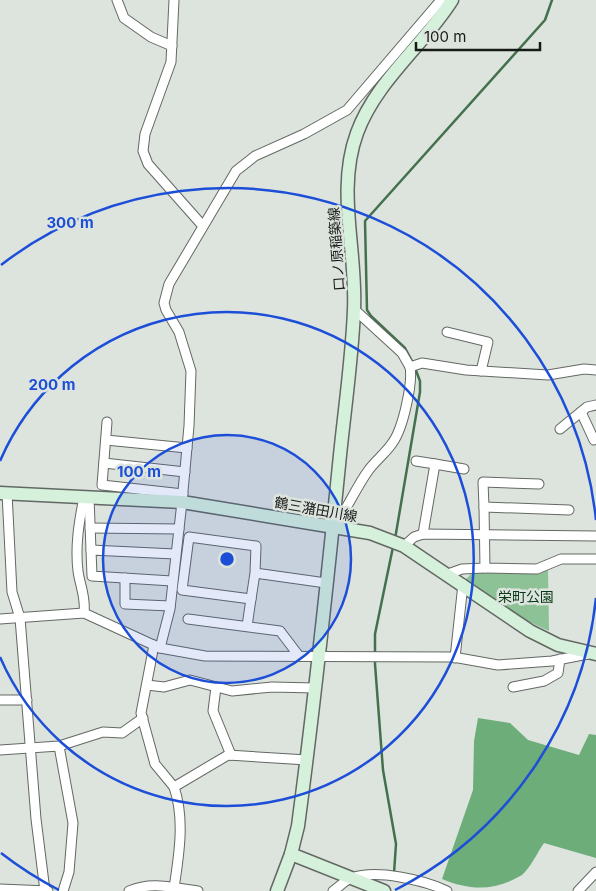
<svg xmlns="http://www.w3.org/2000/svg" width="596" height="891" viewBox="0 0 596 891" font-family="Inter,'Noto Sans JP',sans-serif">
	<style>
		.green { fill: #8dc196 }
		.forest { fill: #6dad7a }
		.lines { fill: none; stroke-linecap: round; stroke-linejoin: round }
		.stream { stroke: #44714d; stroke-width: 2.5 }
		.street-casing { stroke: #636863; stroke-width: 11 }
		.secondary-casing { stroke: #636863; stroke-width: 15 }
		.street { stroke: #fff; stroke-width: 9 }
		.secondary { stroke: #d5f0db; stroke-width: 12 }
		.ring { fill: none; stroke: #1d4ed8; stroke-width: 2.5 }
		.labels { text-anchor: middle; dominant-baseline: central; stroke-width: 5; stroke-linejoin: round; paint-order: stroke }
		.street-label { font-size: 14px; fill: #181a18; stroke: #dde4de }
		.park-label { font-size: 14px; fill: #073917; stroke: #dde4de }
		.centre { fill: #1d4ed8; stroke: #dde4de; stroke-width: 2.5 }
		.ring-label { font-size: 15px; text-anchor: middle; font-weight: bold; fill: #1d4ed8; stroke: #dde4de; stroke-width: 5; stroke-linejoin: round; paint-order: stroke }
	</style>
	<rect width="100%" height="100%" fill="#dde4de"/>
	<!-- green -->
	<polygon class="green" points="548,570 549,631 521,618 465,580 471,574 478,573 539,574"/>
	<!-- forest -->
	<path class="forest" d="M478 718 510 723 528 740 579 755 589 734 596 735V858L544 843C537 853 531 867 522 875 495 891 471 891 442 879L473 790 474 741Z"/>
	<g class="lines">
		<!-- stream -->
		<g class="stream">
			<polyline points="413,363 405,348 371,316 367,310 365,221 545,20 552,0"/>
			<polyline points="395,539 420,392 420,381 415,368"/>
			<polyline points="393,547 375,634 375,664 383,770 396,844 394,873"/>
		</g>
		<defs>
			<g id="street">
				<polyline points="117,0 124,18 151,37 172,46"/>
				<polyline points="174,0 171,62 145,134 143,151 148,164 202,225"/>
				<polyline points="354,309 402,353 410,367 422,363 466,370 548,375 584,369 596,370"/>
				<polyline points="447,332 488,342 481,371"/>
				<polyline points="581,412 594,440"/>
				<polyline points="107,422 102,485 183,494"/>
				<polyline points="560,429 587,407 596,405"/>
				<polyline points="106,440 187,448"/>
				<polyline points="416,461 435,464"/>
				<polyline points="104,463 185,472"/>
				<polyline points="7,493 12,592 20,618 36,819 45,891"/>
				<path d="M84 497C79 522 75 546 78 571 80 586 86 597 84 613"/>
				<polyline points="89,497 91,550"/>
				<polyline points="484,507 483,482 539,484"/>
				<polyline points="569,510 484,507 485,568 537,569 561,559 596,559"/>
				<polyline points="90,528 179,529"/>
				<path d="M333 528C347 510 355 489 368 471 375 461 386 453 393 442 403 428 413 383 410 367"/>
				<polyline points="423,534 435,464 464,469"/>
				<polyline points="404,546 414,537 423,534 596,536"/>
				<polyline points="255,573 251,599 182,590 189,537 256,546 255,573 326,583"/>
				<polyline points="448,574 462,569 485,568"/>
				<polyline points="125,578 125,604 170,606"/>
				<polyline points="172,581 92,576 91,550 175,554"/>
				<polyline points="0,619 84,613 160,648 205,656 453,657 498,665 552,661 588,654"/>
				<polyline points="188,619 280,631 299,656"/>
				<polyline points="247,626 251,599"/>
				<polyline points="154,645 141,713 155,764 174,787 228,755 307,760"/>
				<polyline points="160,648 170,609 182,502 189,426 191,371 179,332 166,310 164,303 169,284 236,171 255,156 304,134 347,110 441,0"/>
				<polyline points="455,658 463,584"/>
				<polyline points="147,685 164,687 190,680 232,691 272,687 315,688"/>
				<polyline points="216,687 213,711 231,755"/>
				<polyline points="513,687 544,681 558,673 560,659"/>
				<polyline points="0,700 27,700"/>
				<polyline points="59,746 73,823 69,872 63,891"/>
				<polyline points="0,750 59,746 103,732 122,733 143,718"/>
				<path d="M174 787C185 819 179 855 174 888"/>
				<polyline points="0,889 48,891"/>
				<path d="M129 891C152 881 173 888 198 891"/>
				<path d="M333 891C339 887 345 880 352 878 376 869 424 880 447 891"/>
				<polyline points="578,891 596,872"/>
			</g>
			<g id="secondary">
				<polyline points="0,493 182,502 370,533 404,546 530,631 558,645 596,654"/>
				<polyline points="291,854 384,891"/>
				<path d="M277 891 291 854 298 826C314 706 327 585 339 465 344 413 352 361 354 310 357 251 336 190 357 133 376 81 423 46 452 0"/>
			</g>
		</defs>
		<!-- street casing -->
		<use href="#street" class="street-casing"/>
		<!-- secondary casing -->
		<use href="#secondary" class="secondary-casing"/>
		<!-- street -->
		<use href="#street" class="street"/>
		<!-- secondary -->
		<use href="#secondary" class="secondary"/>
	</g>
	<!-- distance rings -->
	<circle cx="227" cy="559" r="124" fill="#1d4ed8" fill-opacity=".12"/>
	<g class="ring">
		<circle cx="227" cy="559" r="124"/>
		<path d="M0 461A247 247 0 1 1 0 657"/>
		<path d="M596 598A371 371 0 0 1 395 890M59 890A371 371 0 0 1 1 853M1 265A371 371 0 0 1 596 520"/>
	</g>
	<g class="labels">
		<!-- street labels -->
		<g class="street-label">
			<text transform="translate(336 249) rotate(-94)">口ノ原稲築線</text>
			<text transform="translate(316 509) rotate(10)">鶴三潴田川線</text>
		</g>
		<!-- park labels -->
		<g class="park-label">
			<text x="526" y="596">栄町公園</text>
		</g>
	</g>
	<circle cx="227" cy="559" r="8" class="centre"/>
	<g class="ring-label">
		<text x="70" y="228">300 m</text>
		<text x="52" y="390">200 m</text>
		<text x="139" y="477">100 m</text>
	</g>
	<!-- scale -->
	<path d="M416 42v8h124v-8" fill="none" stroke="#181a18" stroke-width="2.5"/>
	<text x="424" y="42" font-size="15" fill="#181a18" stroke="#dde4de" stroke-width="4" paint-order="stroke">100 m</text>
</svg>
